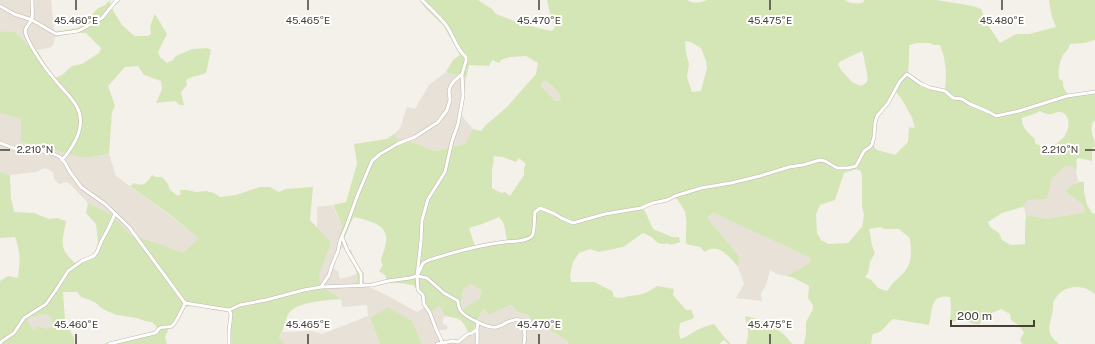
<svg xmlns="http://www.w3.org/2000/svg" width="1095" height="344" viewBox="0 0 1095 344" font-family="'Public Sans',sans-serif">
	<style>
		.residential { fill: #e8e1d8 }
		.green { fill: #d4e6b6; fill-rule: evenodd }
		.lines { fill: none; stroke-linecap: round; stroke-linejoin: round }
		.minor-casing { stroke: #bfb7ad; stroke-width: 4 }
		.minor { stroke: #fff; stroke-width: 3 }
		.ticks { fill: none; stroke: #484038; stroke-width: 1.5 }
		.ticks-label { font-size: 10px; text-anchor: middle; fill: #484038; stroke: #fff; stroke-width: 4; stroke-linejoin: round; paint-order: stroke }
	</style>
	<rect width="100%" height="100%" fill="#f4f0ea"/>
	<!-- residential -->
	<g class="residential">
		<polygon points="0,0 51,0 55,37 54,42 52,47 34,51 15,32 0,31"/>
		<polygon points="446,72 466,78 461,115 473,129 465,144 435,151 405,139 399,139 394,134 401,127 404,115 407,107 415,109 429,85"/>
		<polygon points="545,81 558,92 561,99 559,101 555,101 541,86 541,82"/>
		<polygon points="0,113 21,119 21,142 84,158 109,154 116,176 200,238 183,254 145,239 132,236 111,214 88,203 71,185 67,182 59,184 54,179 53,172 45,168 36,172 10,175 0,172"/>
		<polygon points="1066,166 1073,167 1076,170 1078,181 1072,185 1065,191 1082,204 1085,212 1047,219 1026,215 1024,208 1022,207 1028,200 1047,198 1052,178"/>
		<polygon points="332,205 342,225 339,236 344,248 340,249 335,260 334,269 338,271 340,279 357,274 364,287 369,287 386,295 417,312 425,307 439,306 445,316 443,319 443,324 446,325 448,327 446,330 438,330 444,341 451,339 460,339 468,332 473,330 460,311 463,289 471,284 481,289 480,299 463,309 468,315 478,320 481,313 484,309 489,315 509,305 514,307 517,312 528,315 532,320 565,339 569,344 422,344 412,321 370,319 380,344 285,344 279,337 283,332 312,331 322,334 368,316 367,305 342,307 341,299 321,285 318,274 331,242 317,229 317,207"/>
		<polygon points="713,213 811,258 808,264 786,276 777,274 770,270 766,286 761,293 762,301 736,298 744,284 738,267 740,257 707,218"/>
		<polygon points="46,314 51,318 52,326 48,329 45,329 38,326 35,330 32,329 28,321 29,318"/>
	</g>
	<!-- green -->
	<g class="green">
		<path d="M110 0 111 7 122 25 132 34 135 36H148L151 34 150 26 155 14 167 34 158 52 160 57 167 63 173 60 176 56 192 49 207 48 211 50 206 73C200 76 191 76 186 80L187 85 181 92 184 105H180L175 101 156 103 162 89 161 81 144 75 138 66 125 67 108 86 115 106 112 112 109 154 84 158 21 142V119L0 113V31L15 32 34 51H38L42 59 55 78 62 75 72 66 82 64 99 53 101 48 86 33H73L55 37 54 32 78 28 86 22 87 17H90L97 9 105 5Z"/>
		<path d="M420 0H478L492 9 496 14 519 23 528 19H531L530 23 533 27 552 31 555 27 551 18 547 0H687C694 4 700 3 707 0H845C851 4 855 4 862 3L865 0H937L973 6 981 9 988 25 1000 43 1016 34H1029L1056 27 1052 17 1049 1 1050 0H1095V40L1084 43 1070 44C1069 49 1066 51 1063 55 1059 62 1058 71 1059 79L1063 81C1062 87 1065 91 1070 95L1095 90V121L1093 122C1089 132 1095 137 1095 147H1093L1092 152V161L1078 158 1076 160 1077 165 1076 170 1073 167 1066 166 1052 178 1047 199 1028 200 1022 207 1002 213 988 222 990 227 999 233 1002 240 1011 245 1025 244V231L1026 215 1047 219 1085 212 1082 204 1065 191C1071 186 1076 181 1084 182V192L1087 205 1093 214 1095 213V294C1086 286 1071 284 1061 292 1058 294 1055 299 1053 302 1055 321 1040 329 1059 344H1022L1020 339 1024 333 1020 326 1011 320 1010 314 1001 309 985 316C984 319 981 321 980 324 973 325 969 321 964 321 959 320 954 321 950 322L951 306 950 297C929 293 933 311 929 325L893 319C886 324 883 333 873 334L872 337 871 344H804L806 333V322L813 309V305L808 298 809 286 792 277 786 276 808 264 811 258 713 213 707 218 740 257 738 267C731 258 717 241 705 252L700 247 686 244C685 233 688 222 685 212 683 207 679 202 676 198L655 204 643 209 645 211 653 229 672 237H679L680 242C675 244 671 246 667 243L665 244C658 244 657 243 653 238 650 236 647 235 643 233L623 247 599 252 590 249 579 253 573 262 570 275 571 282H594L612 291 614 297C622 299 623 297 630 296 643 295 646 293 657 286L674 289 673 295 686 310H689L691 309 694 317 692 319 680 323 679 331 680 339C685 338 687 336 692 333 698 329 706 326 714 324L725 338 731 344H728L724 340 719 344H569L565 339 532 320 528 315 517 312 514 307 510 305 489 315 484 309 481 313 478 320 468 315 463 309 480 298 481 290 471 284 463 289 460 311 475 323 473 330 468 332C463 318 457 318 445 316L439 306 433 311 425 307 422 296 413 285C405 284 396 282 388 283 374 284 371 290 357 284V274L355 268 344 248 339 236 342 225 333 205 346 202 357 164 354 144 387 139 394 134 399 139H405L435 151 465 144 473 129 481 131 486 125 507 107 536 74 538 63 526 56 510 57 501 60 499 63 492 60 489 66 469 65 466 78 446 72 453 60 460 55 443 25 426 9ZM685 41 691 42 701 48 706 61 707 68 701 91 692 92 687 77 689 64 686 53ZM917 43H929L934 45H940C946 61 947 73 945 89 930 89 920 80 908 73 909 63 909 55 909 45ZM862 51C865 59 864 60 866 68 867 75 868 74 867 82L861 86 852 82 841 70 838 64 841 61ZM546 81 558 92 561 99 559 101H555L541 86V82ZM896 92C902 98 906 107 910 114 913 118 913 123 915 127L912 128 909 127 908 142 895 155 877 150 874 147 876 134V130L877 119 880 113 888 105ZM1040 111C1043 113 1048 115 1052 114 1055 114 1057 111 1061 112 1072 116 1069 129 1064 137 1061 140 1057 143 1054 146H1046L1042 147 1035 143V139C1029 133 1021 128 1022 118 1028 115 1034 115 1040 111ZM493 156 503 157 516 162 519 158 526 164 524 168V175L510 196 505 192 501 193 492 188V169L494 160ZM856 169 861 171 862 177V206L864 215 862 227 848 243 828 244 821 240 817 233 816 214 820 205 835 200 844 173ZM355 216 356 218H359C375 223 391 226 385 247 384 252 381 257 381 262L383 265 379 271 385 275 387 280 368 284H364V273C357 268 354 258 351 250L348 249V245L344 239 352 220ZM499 217 504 224 507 240 475 246 469 228 482 224ZM880 227 885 229H899L910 238C912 260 912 267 895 281 892 283 890 288 887 291L878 288 871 280 865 277 868 273 870 262 875 253C871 245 871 237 869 229Z"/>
		<path d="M0 172 10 175 11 198 14 212 34 213 49 219 57 218 66 221C65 230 59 245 66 253 68 257 72 260 75 263L93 255 97 250 98 242 96 224 86 213 88 203 111 214 132 236 145 239 183 253 199 238 170 215 130 186 134 183C144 187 147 183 152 175L156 177H162L168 184 170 190 178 196 181 194 180 190H187L196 192 206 191 214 193 220 197 236 195 260 187H270L279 192 286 189 313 187 310 220 331 242 319 275 321 285 341 299C328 300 296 302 289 313 284 321 285 329 279 337L285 344H227V330L229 321V312L213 310 204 307 191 306 185 307C180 316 178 325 169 328L165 337 167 344H103L154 332 157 328 156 326 152 322 145 321 137 318 117 315 107 311 100 307 96 303 90 300 81 297 77 292H63L65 321 74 338V344H0V281L8 276 18 278C20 261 21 253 15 237L0 238ZM46 314 51 318 52 326 48 329C44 329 40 326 36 326L35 330 32 329 28 321 29 318Z"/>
		<polygon points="388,307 412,321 422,344 380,344 370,318"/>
		<path d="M745 316C762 319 782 329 792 344H746C750 334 747 327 745 316Z"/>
	</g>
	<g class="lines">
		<defs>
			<g id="minor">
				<path d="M32 0C32 6 33 13 32 18 30 25 23 27 26 35 31 48 46 70 56 81 63 90 72 97 77 107 87 126 74 146 62 160"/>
				<path d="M422 0C430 8 440 17 446 25 454 36 456 49 466 57V61L462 74 463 96 458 124 452 141 445 172 428 199 422 220 421 241 417 276 418 290 423 295 424 304 430 313 436 329 443 344"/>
				<polyline points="0,6 14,14 32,20 56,34 78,31 84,28 102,18 116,1 118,0"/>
				<polyline points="0,143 21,151 36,150 43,151 54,154 60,157 65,163 70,172 81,187 105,204 129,227 185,303"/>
				<polyline points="342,237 347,250 361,274 361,286"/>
				<path d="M417 276 427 278 444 293 458 301C458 303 459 307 460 310 465 317 488 329 497 327 503 325 508 321 514 320 527 316 525 337 524 344"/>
				<polyline points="321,287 329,275 332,265 338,251 340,241 346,227 358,194 372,161 380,154 389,149 397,144 415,137 438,122 447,110 450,100 449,90 451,85 454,81 462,74"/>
				<polyline points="0,344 2,341 14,333 24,318 46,304 56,290 68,271 82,261 94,256 97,252 101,242 108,229 115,214"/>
				<path d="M109 344 155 333C157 332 158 329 160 328 163 326 169 328 172 326 175 324 183 308 185 303L229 310 240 305 266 300 304 290 321 287 372 285 388 281 410 278 417 276 423 263 429 260C454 252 479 245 505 242 513 241 526 242 532 236 535 233 534 218 535 212L540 208 555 214 561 218 573 223 605 214 641 208 653 203 667 200 675 196 701 188 731 183 760 176 789 167 803 165 820 160 825 161 837 168H848L856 166 864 151 870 147 872 144 874 137 875 123 877 116 888 103 900 81 907 74 921 84 931 88 945 91 953 98 962 99 970 104 989 112 996 116 1019 111 1067 96 1095 92"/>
				<polyline points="229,344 229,331 231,314 229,310"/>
				<polyline points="437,344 453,341 458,342 468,334 472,333 476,330"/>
				<path d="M477 344C478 336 476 330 478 322"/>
			</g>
		</defs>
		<!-- minor casing -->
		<use href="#minor" class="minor-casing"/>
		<!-- minor -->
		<use href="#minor" class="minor"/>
	</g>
	<!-- ticks -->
	<path class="ticks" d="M76 0V10M308 0V10M539 0V10M770 0V10M1002 0V10M0 150H10M1085 150H1095M76 334V344M308 334V344M539 334V344M770 334V344"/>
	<g class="ticks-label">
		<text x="76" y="24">45.460°E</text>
		<text x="308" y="24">45.465°E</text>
		<text x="539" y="24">45.470°E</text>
		<text x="770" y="24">45.475°E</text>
		<text x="1002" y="24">45.480°E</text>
		<text x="35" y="153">2.210°N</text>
		<text x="1060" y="153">2.210°N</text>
		<text x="76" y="328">45.460°E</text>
		<text x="308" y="328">45.465°E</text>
		<text x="539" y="328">45.470°E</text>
		<text x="770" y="328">45.475°E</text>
	</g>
	<!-- scale -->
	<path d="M951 320v6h83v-6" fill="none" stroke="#484038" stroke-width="2"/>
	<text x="957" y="320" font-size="12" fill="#484038" stroke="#ffffff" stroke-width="3" paint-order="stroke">200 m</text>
</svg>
